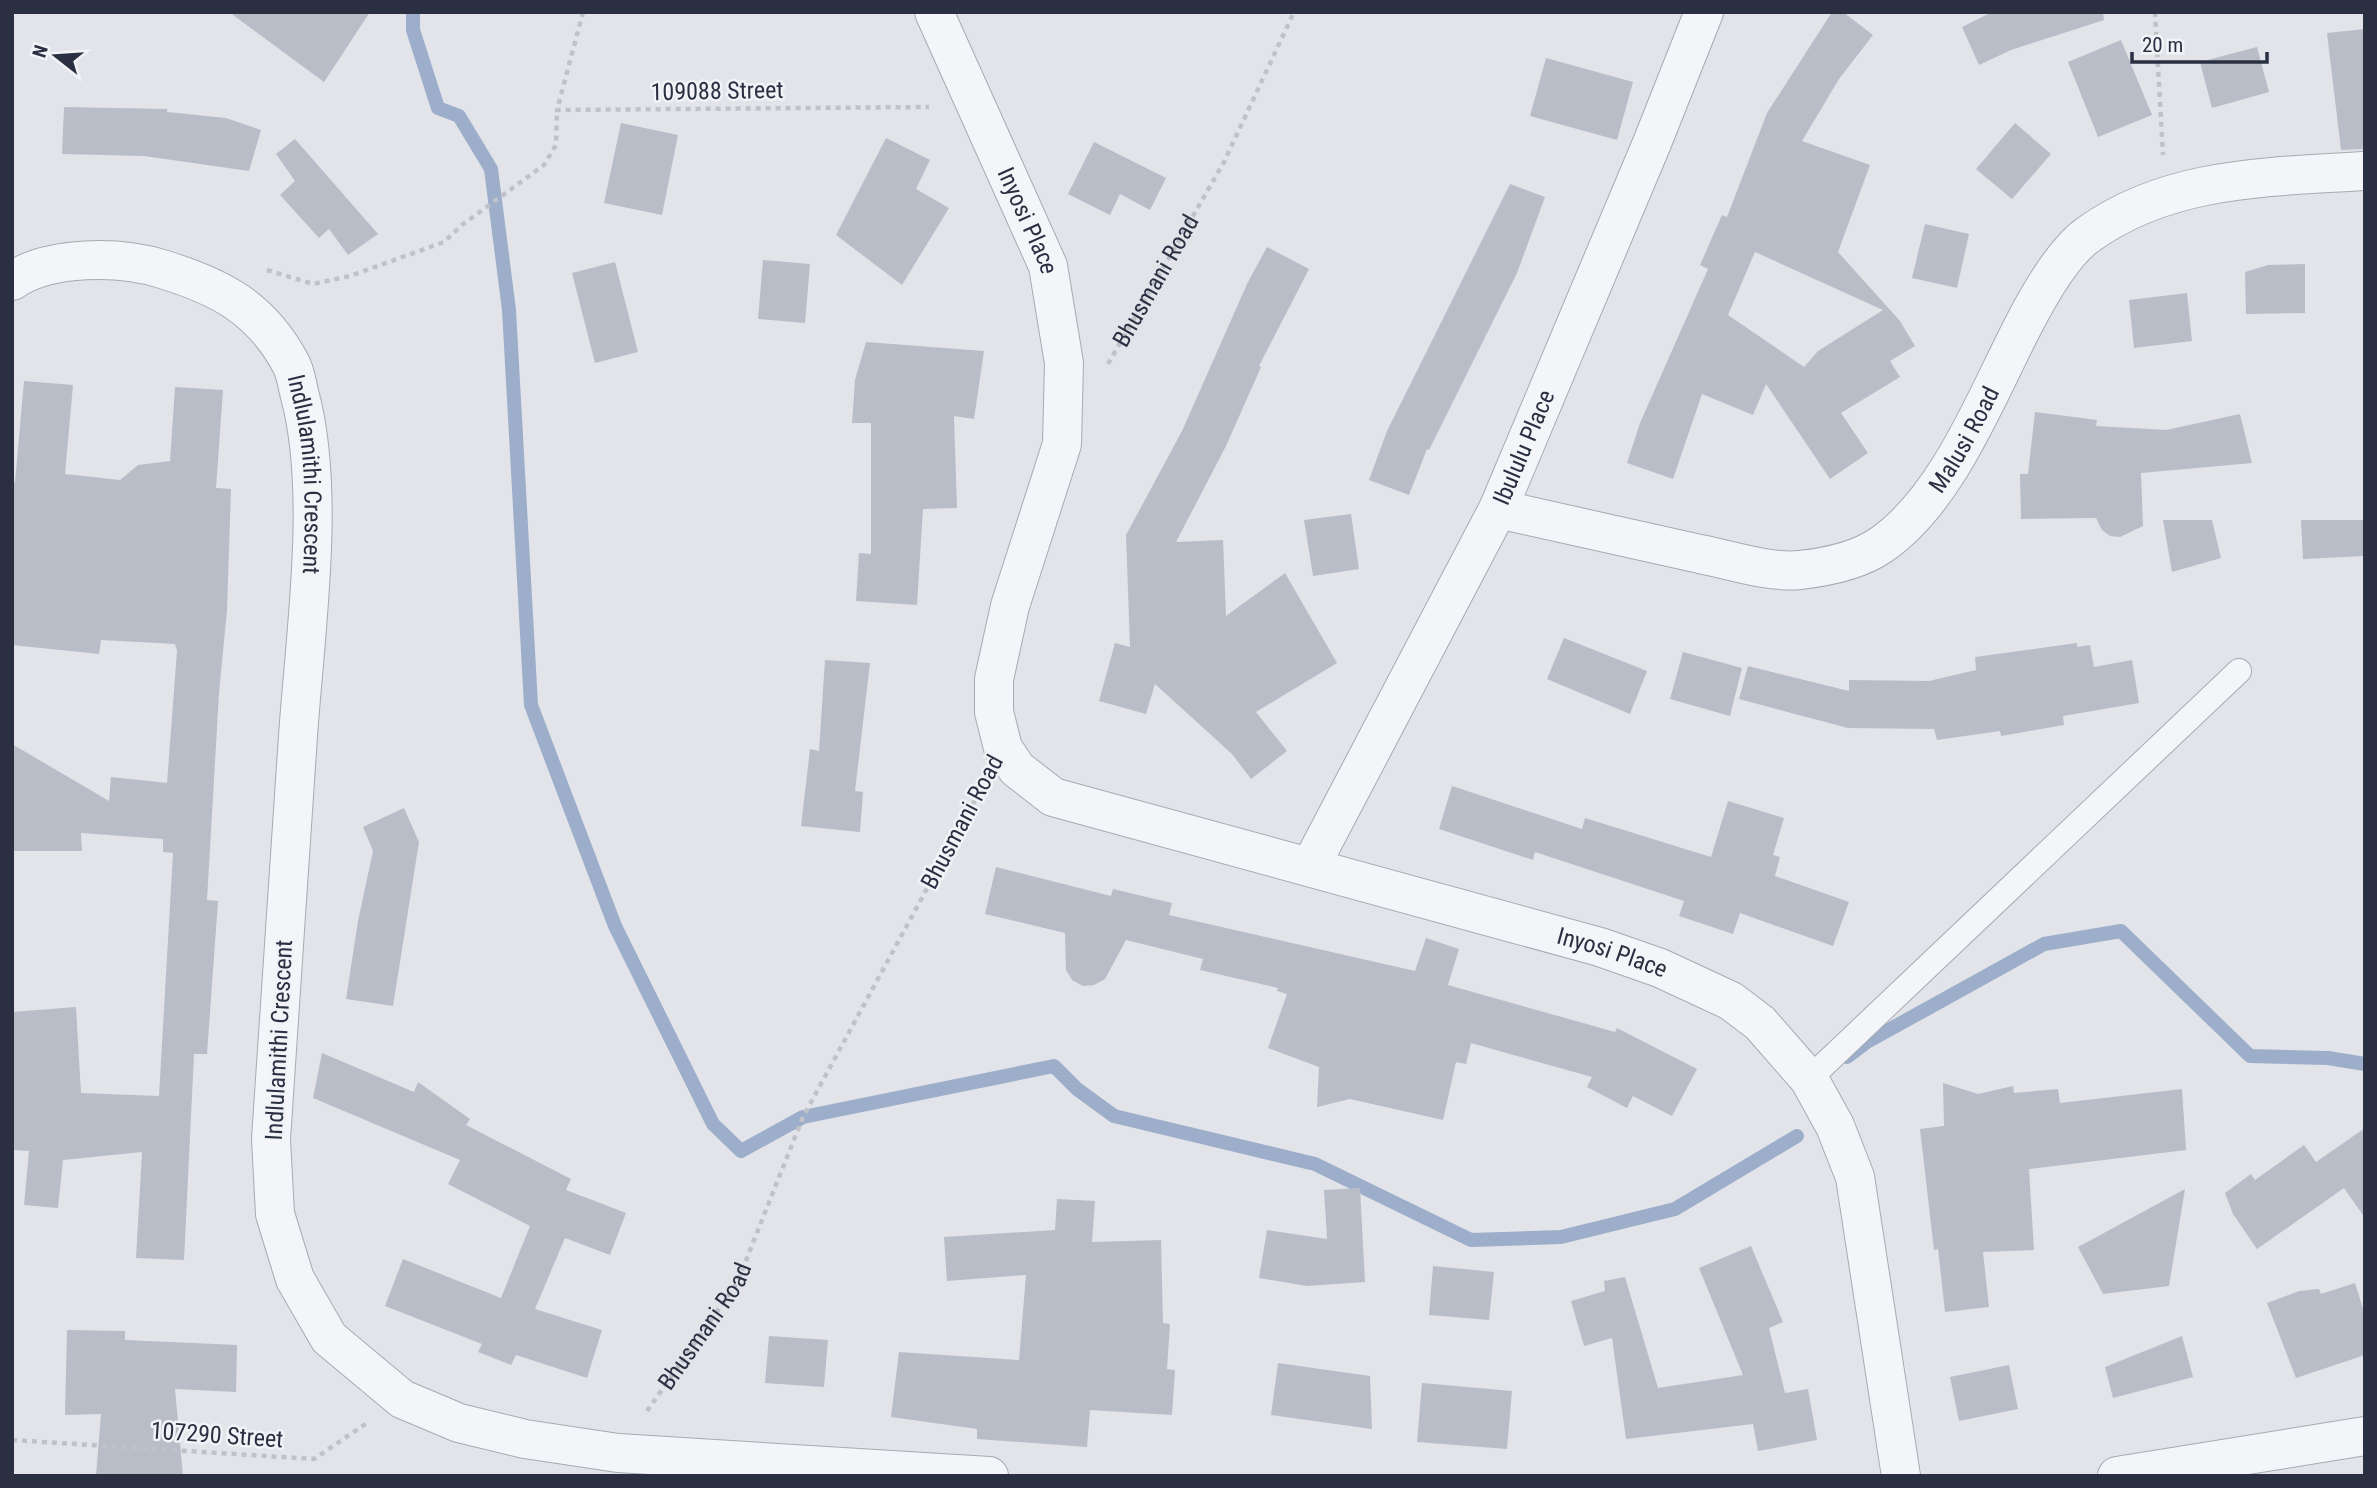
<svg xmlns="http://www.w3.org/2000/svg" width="2377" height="1488" font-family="'Roboto Condensed',sans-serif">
<rect width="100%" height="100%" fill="#e2e4ea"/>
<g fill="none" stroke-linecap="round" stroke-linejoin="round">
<path stroke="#9daeca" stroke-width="14" d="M 413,12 L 413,30 L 438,108 L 459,116 L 491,169 L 509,310 L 531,705 L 615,926 L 713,1124 L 741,1151 L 803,1117 L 1054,1066 L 1077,1089 L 1114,1116 L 1315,1164 L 1471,1240 L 1561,1237 L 1675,1209 L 1797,1136
M 1847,1057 L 1867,1042 L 2044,944 L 2121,931 L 2250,1056 L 2328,1058 L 2365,1064"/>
</g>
<path fill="#b9bdc7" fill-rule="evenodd" d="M 229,12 L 370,12 L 324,82 Z
M 1832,12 L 1843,12 L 1873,35 L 1839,79 L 1802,141 L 1870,165 L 1838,252 L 1900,321 L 1915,346 L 1890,361 L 1900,377 L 1841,413 L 1868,453 L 1830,479 L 1766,384 L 1753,415 L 1702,394 L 1673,479 L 1627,463 L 1640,423 L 1708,269 L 1700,265 L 1722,215 L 1727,217 L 1767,113 ZM 1755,252 L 1883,310 L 1818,351 L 1804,367 L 1728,315 Z
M 1992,12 L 2103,12 L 2104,20 L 2011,50 L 1979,65 L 1962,27 Z
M 2365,29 L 2365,149 L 2341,150 L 2327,33 Z
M 2121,40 L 2152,115 L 2098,137 L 2068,62 Z
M 2257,47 L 2269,92 L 2212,108 L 2200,62 Z
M 1546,58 L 1633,82 L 1617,140 L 1530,116 Z
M 64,107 L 167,109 L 167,112 L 226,118 L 261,130 L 249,171 L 144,156 L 62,154 Z
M 621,123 L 678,135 L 662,215 L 604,203 Z
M 2015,123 L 2051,154 L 2012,199 L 1976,169 Z
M 886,138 L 930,160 L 916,189 L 949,208 L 902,285 L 836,235 Z
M 295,139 L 378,234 L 348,255 L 329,229 L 319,238 L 280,195 L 295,181 L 276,154 Z
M 1094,142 L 1166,178 L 1150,210 L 1120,194 L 1110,215 L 1068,194 Z
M 1510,184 L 1545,197 L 1517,273 L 1429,450 L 1427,449 L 1409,495 L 1369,480 L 1387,431 Z
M 1925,224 L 1969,234 L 1957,288 L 1912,278 Z
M 1267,247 L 1309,269 L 1259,366 L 1261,367 L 1226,446 L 1176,542 L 1223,540 L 1226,616 L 1285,573 L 1337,663 L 1256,712 L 1287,751 L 1251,779 L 1232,754 L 1155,684 L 1146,714 L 1099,701 L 1115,643 L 1130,647 L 1126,535 L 1182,431 L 1247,284 Z
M 763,260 L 810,264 L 805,323 L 758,319 Z
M 615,262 L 638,352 L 595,363 L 572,273 Z
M 2305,264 L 2305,313 L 2246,314 L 2245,272 L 2268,265 Z
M 2187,293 L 2192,341 L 2134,348 L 2129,300 Z
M 866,342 L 984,351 L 974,419 L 954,416 L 957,508 L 923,509 L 917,605 L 856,601 L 859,553 L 871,554 L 871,423 L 852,423 L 855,380 Z
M 24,381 L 73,385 L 65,474 L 120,480 L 138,465 L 170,461 L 175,387 L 223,390 L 216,488 L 231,489 L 227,610 L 219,693 L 207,900 L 218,901 L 207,1054 L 194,1054 L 184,1260 L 136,1258 L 142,1152 L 63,1160 L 58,1208 L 24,1205 L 29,1151 L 12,1150 L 12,1012 L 76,1007 L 81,1093 L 159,1096 L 173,853 L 163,852 L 163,839 L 81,833 L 82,851 L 12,851 L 12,744 L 109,801 L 111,777 L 167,783 L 177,651 L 175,644 L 101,640 L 99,654 L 12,645 L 12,482 L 15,482 Z
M 2035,412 L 2097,420 L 2096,426 L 2166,430 L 2240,414 L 2252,463 L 2141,473 L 2143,526 L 2120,537 L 2110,536 L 2102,530 L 2096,518 L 2021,519 L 2020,474 L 2028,474 Z
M 1351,514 L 1359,569 L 1313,576 L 1304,520 Z
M 2163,520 L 2212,520 L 2221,558 L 2172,572 Z
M 2301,520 L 2365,520 L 2365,556 L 2303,559 Z
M 1564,638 L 1647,671 L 1630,714 L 1547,679 Z
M 2077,643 L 2077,647 L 2090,645 L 2094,667 L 2132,660 L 2139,703 L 2063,716 L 2064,725 L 2001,736 L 2000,731 L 1937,740 L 1934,729 L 1848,728 L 1739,699 L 1748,666 L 1849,691 L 1849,680 L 1929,681 L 1976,670 L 1975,657 Z
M 1683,652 L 1742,668 L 1730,716 L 1670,699 Z
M 825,660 L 870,663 L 855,791 L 863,792 L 860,832 L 801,826 L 810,749 L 819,751 Z
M 1452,786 L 1582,829 L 1585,818 L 1711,857 L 1728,801 L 1784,818 L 1773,855 L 1780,857 L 1775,876 L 1849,902 L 1833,946 L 1740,913 L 1733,934 L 1679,916 L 1684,901 L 1535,852 L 1533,860 L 1439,829 Z
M 404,808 L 419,842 L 393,1006 L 346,999 L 358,921 L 373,851 L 363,827 Z
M 996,867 L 1111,896 L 1113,889 L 1172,903 L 1169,915 L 1415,971 L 1426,938 L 1459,949 L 1448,985 L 1615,1032 L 1617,1028 L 1697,1069 L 1672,1116 L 1633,1096 L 1627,1108 L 1587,1087 L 1592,1077 L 1471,1043 L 1466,1064 L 1456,1062 L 1443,1120 L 1350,1099 L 1317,1107 L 1319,1067 L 1268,1048 L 1287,994 L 1277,991 L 1278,988 L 1200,970 L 1203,959 L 1126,940 L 1105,979 L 1094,985 L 1083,986 L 1072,980 L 1066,970 L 1065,933 L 985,914 Z
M 322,1053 L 414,1092 L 418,1082 L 470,1119 L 466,1125 L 571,1179 L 566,1190 L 626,1213 L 610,1255 L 565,1238 L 535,1309 L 602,1330 L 587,1378 L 516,1355 L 511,1365 L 478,1352 L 482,1344 L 385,1306 L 403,1259 L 501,1298 L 530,1226 L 448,1184 L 460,1160 L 313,1098 Z
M 1943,1083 L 1978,1094 L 2013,1086 L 2014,1093 L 2058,1089 L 2060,1103 L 2182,1089 L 2186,1150 L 2029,1169 L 2034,1250 L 1983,1252 L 1989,1307 L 1945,1312 L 1938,1249 L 1934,1250 L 1920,1129 L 1944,1126 Z
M 2365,1128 L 2365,1218 L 2344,1188 L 2257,1249 L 2233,1214 L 2225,1193 L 2251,1174 L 2255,1180 L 2304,1145 L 2316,1162 Z
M 1360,1188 L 1365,1282 L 1307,1286 L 1259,1278 L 1267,1230 L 1327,1239 L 1324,1190 Z
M 2185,1189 L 2169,1286 L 2103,1294 L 2078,1247 Z
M 1057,1199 L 1095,1201 L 1092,1242 L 1161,1240 L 1163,1323 L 1170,1324 L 1167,1369 L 1175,1370 L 1172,1415 L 1090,1410 L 1087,1447 L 977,1439 L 977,1429 L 891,1417 L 899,1352 L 1019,1360 L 1026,1275 L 947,1281 L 944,1237 L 1055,1230 Z
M 1751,1246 L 1783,1322 L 1769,1328 L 1785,1393 L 1808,1389 L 1817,1440 L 1758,1451 L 1753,1424 L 1626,1439 L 1612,1338 L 1584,1346 L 1571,1301 L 1605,1291 L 1604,1281 L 1625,1277 L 1658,1388 L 1743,1375 L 1699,1268 Z
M 1433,1266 L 1494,1272 L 1489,1320 L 1429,1315 Z
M 2355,1283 L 2365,1315 L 2365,1355 L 2296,1378 L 2267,1303 L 2299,1291 L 2319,1289 L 2321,1294 Z
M 67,1330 L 125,1331 L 125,1340 L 237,1345 L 236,1392 L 175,1389 L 183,1476 L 96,1476 L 101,1414 L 65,1415 Z
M 769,1336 L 828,1340 L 824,1387 L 765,1383 Z
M 2182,1336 L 2193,1377 L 2113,1398 L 2105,1367 Z
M 1278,1363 L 1370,1376 L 1372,1429 L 1271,1415 Z
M 2009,1365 L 2018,1409 L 1959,1421 L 1950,1377 Z
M 1422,1383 L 1512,1391 L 1507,1449 L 1417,1442 Z"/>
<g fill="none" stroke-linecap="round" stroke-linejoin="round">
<defs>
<path id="service" d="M 1809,1079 L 2239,671"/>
<g id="minor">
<path id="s3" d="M 934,12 L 1048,266 L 1064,363 L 1062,444 L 1010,606 L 994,679 L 994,712 L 1003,748 L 1017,769 L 1053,797 L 1600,947 L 1660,968 L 1731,1001 L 1760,1023 L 1809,1079 L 1835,1126 L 1855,1177 L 1901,1476"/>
<path id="s4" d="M 12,281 C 50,255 120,256 162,269 C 221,287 261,308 291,364 C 296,373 297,385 300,396 C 326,493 305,634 298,736 C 289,871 280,1005 271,1139 L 275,1214 L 295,1279 L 329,1338 L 402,1399 L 459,1423 L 525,1439 L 618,1453 L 989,1476"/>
<path id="s5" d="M 1498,509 C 1565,524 1633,539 1700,554 C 1731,560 1768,573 1800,570 C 1827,567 1858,561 1881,545 C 1948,499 1987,395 2024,324 C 2038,297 2064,251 2089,234 C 2170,176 2270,177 2365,171"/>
<path id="s6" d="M 1310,867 L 1498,509 L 1652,143 L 1704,12"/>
<path d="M 2117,1476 L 2365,1436"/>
</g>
</defs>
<use href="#service" stroke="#a7aab4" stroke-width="26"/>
<use href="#minor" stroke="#a7aab4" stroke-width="40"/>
<g stroke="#bfc2c9" stroke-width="4.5" stroke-dasharray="5 5" stroke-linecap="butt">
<path d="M 583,12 L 557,110 L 929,107"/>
<path d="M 2155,12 L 2163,155"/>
<path d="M 267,270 L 313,284 L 350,276 L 444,242 L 462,225 L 544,165 L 556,145 L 557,110"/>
<path id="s1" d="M 1108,364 L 1224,162 L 1294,12"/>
<path id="s2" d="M 647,1411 L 737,1283 L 803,1117 L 981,789"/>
<path d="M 12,1440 L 314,1459 L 367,1423"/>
</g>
<use href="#service" stroke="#f4f5f8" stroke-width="24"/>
<use href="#minor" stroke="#f4f5f8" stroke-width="38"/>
</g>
<g text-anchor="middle" stroke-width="5" stroke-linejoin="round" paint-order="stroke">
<g font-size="24" fill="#2a3042" stroke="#f1f3f7">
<text transform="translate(717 91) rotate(-1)" y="8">109088 Street</text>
<text dy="8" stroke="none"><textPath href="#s3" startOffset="229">Inyosi Place</textPath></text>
<text dy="8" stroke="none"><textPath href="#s1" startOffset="96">Bhusmani Road</textPath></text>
<text dy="8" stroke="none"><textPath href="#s5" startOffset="530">Malusi Road</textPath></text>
<text dy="8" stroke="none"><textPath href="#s6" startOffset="471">Ibululu Place</textPath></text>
<text dy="8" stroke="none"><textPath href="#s4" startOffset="432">Indlulamithi Crescent</textPath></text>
<text transform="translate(962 822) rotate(-62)" y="8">Bhusmani Road</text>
<text dy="8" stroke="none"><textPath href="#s3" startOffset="1424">Inyosi Place</textPath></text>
<text transform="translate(279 1040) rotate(-87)" y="8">Indlulamithi Crescent</text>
<text dy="8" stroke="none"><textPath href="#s2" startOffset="103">Bhusmani Road</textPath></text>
<text transform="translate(217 1435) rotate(4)" y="8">107290 Street</text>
</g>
</g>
<rect width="2377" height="1488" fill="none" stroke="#2a3042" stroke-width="28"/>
<g transform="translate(56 56) rotate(287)" stroke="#f1f3f7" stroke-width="5" paint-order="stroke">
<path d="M0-5L12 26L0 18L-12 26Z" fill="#2a3042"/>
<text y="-10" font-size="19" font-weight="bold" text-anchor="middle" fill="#2a3042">N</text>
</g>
<path d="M2132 52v10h135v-10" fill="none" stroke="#2a3042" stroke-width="3.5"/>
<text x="2142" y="52" font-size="21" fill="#2a3042" stroke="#f1f3f7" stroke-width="5" paint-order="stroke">20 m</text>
</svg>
